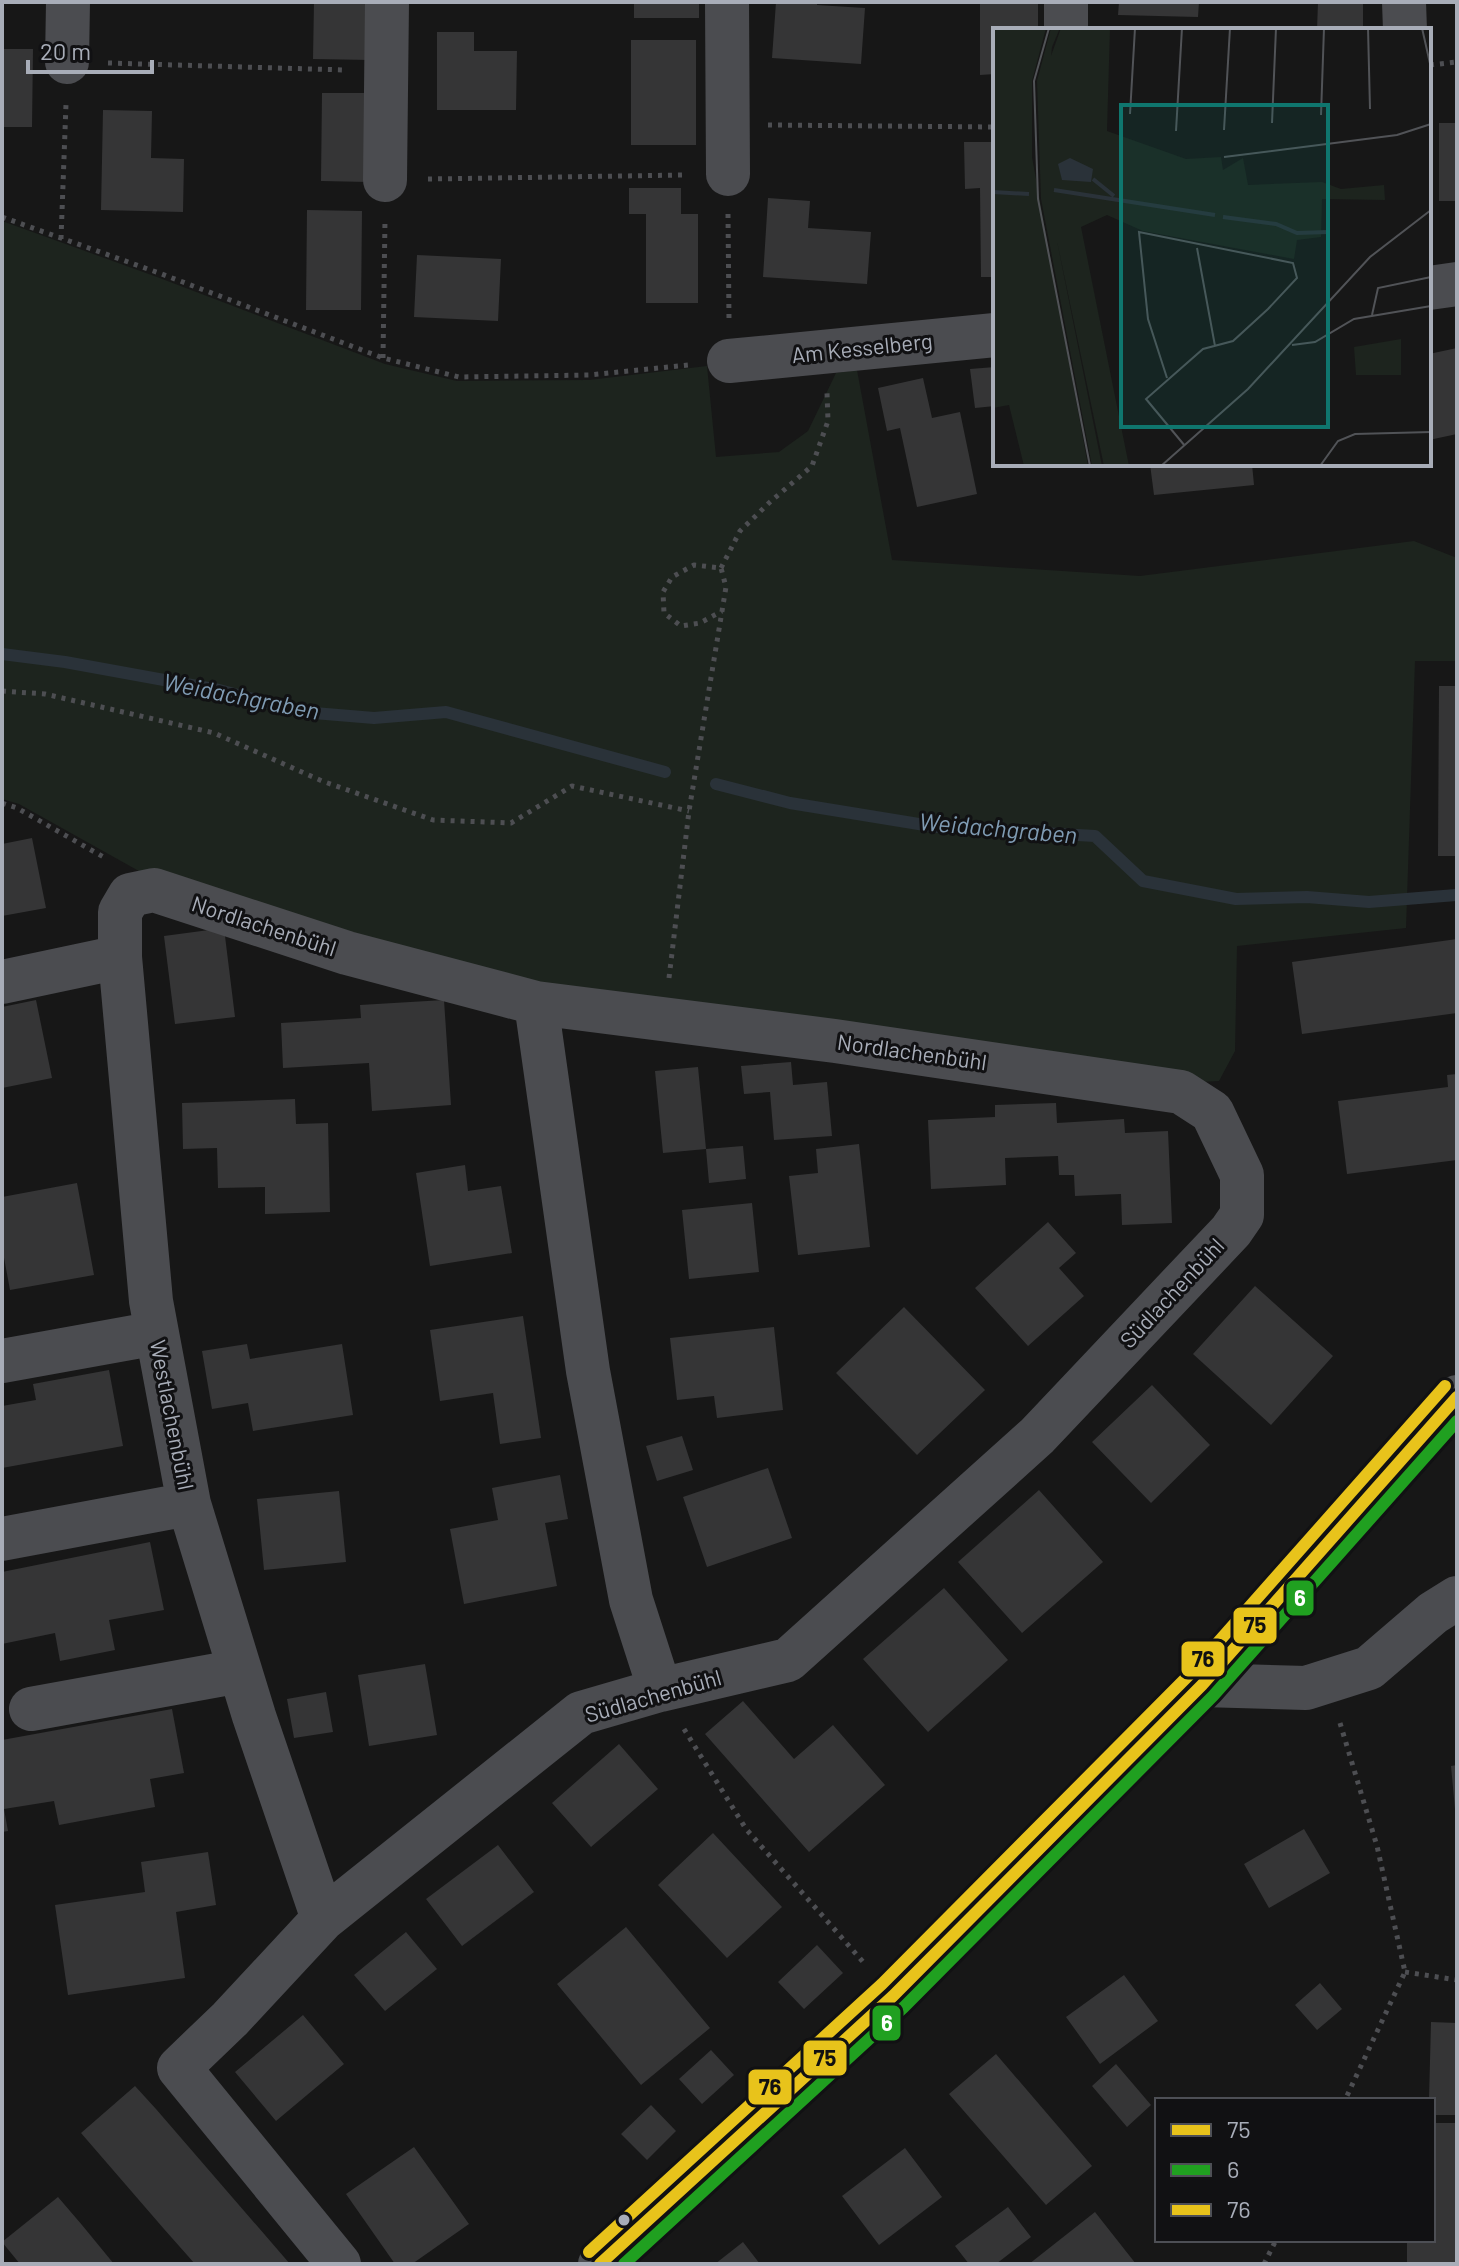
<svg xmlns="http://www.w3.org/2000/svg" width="1459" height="2266" font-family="Barlow,sans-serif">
<rect width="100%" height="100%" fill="#171717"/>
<path fill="#1d241e" d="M 2,221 L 157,277 L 385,364 L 457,381 L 589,380 L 707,366 L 716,457 L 779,452 L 808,431 L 836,373 L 857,370 L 892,560 L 1140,576 L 1414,541 L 1457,558 L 1457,661 L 1415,661 L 1406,928 L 1237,946 L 1235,1051 L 1219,1081 L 1181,1083 L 536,994 L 146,875 L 19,804 L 2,799 Z"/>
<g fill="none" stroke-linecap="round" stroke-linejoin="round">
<path stroke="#2a3239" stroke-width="12" d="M 2,654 L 65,662 L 219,690 L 302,712 L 374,718 L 446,712 L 665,772
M 716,784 L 790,803 L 937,827 L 1095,836 L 1143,881 L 1236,899 L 1307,897 L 1369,902 L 1456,895"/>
</g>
<path fill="#353536" d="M 314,2 L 372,2 L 371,60 L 313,59 Z
M 634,2 L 699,2 L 699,18 L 634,18 Z
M 776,2 L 817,2 L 817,5 L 865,8 L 861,64 L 772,58 Z
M 980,2 L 1038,2 L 1038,30 L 995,30 L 995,74 L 980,75 Z
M 1119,2 L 1199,2 L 1198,17 L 1118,15 Z
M 1318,2 L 1363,2 L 1363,30 L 1317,30 Z
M 437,32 L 474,32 L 474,51 L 517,51 L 516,110 L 437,110 Z
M 631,40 L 696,40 L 696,145 L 631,145 Z
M 2,49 L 33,49 L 32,127 L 2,127 Z
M 322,93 L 370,93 L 369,182 L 321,181 Z
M 103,110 L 152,111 L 151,158 L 184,159 L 183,212 L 101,210 Z
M 1439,123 L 1457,123 L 1457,201 L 1439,201 Z
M 964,142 L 995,142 L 995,277 L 981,277 L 980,188 L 965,189 Z
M 629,188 L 681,188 L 681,214 L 698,214 L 698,303 L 646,303 L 646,214 L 629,214 Z
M 768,198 L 810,201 L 808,228 L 871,232 L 867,284 L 763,277 Z
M 307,210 L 362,211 L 361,310 L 306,310 Z
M 417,255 L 501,259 L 498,321 L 414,317 Z
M 1457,348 L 1457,434 L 1429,440 L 1429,354 Z
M 995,367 L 995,406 L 975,408 L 970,369 Z
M 923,378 L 932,418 L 960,412 L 977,494 L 917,507 L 900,428 L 887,431 L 878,388 Z
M 1150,464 L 1252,464 L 1254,485 L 1154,495 Z
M 1439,686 L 1457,686 L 1457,856 L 1438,856 Z
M 32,838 L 46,908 L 2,916 L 2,844 Z
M 224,928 L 235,1017 L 175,1024 L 164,936 Z
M 1457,939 L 1457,1013 L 1302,1034 L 1292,962 Z
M 36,1000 L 52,1078 L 2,1088 L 2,1007 Z
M 444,1000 L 451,1105 L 372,1111 L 369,1063 L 283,1068 L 281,1023 L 361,1018 L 360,1005 Z
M 791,1062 L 793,1085 L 827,1082 L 832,1136 L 774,1140 L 770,1092 L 744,1094 L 741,1066 Z
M 698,1067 L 706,1149 L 663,1153 L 655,1071 Z
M 1457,1074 L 1457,1160 L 1347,1174 L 1338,1101 L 1448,1087 L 1447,1075 Z
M 295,1099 L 296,1124 L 328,1123 L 330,1212 L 265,1214 L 265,1187 L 218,1188 L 217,1148 L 183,1149 L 182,1103 Z
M 1056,1103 L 1057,1123 L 1124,1119 L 1125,1133 L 1168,1131 L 1172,1223 L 1122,1225 L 1121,1194 L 1075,1196 L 1074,1175 L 1059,1175 L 1058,1156 L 1005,1158 L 1006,1185 L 931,1189 L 928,1120 L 995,1117 L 995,1105 Z
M 859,1144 L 870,1247 L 798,1255 L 789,1176 L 818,1173 L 816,1149 Z
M 743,1146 L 746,1179 L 709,1183 L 706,1149 Z
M 465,1165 L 468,1191 L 501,1186 L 512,1253 L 430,1266 L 416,1173 Z
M 77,1183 L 94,1275 L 10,1290 L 2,1247 L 2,1197 Z
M 752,1203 L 759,1272 L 689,1279 L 682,1210 Z
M 1048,1222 L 1076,1253 L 1059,1268 L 1084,1296 L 1028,1346 L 975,1288 Z
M 1255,1286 L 1333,1356 L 1271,1425 L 1193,1354 Z
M 904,1307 L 985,1390 L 917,1455 L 836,1373 Z
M 523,1316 L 541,1438 L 500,1444 L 493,1393 L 440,1401 L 430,1330 Z
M 774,1327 L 783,1410 L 717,1418 L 714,1396 L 677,1400 L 670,1338 Z
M 247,1344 L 250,1359 L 342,1344 L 353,1415 L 253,1431 L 248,1403 L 212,1409 L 202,1351 Z
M 109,1370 L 123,1446 L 2,1468 L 2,1406 L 36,1400 L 33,1384 Z
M 1152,1385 L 1210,1445 L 1151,1503 L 1092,1442 Z
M 682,1436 L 693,1470 L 657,1481 L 646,1446 Z
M 768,1468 L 792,1538 L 707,1567 L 683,1497 Z
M 560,1475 L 568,1519 L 545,1523 L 557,1586 L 464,1604 L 450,1529 L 498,1520 L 492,1488 Z
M 1039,1490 L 1103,1562 L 1022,1633 L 958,1562 Z
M 339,1491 L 346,1562 L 264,1570 L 257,1499 Z
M 150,1542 L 164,1610 L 109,1620 L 115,1650 L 60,1661 L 55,1633 L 2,1644 L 2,1572 Z
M 944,1588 L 1008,1660 L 928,1732 L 863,1659 Z
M 425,1664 L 437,1735 L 369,1746 L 358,1675 Z
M 326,1692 L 333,1732 L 294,1738 L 287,1699 Z
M 743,1701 L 794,1759 L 833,1725 L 885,1785 L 809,1852 L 705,1734 Z
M 172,1709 L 184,1773 L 150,1779 L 155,1807 L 59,1825 L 54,1801 L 4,1809 L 8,1831 L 2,1832 L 2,1740 Z
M 619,1744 L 658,1789 L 591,1847 L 552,1803 Z
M 1457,1765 L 1457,1809 L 1455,1809 L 1451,1766 Z
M 1304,1829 L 1330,1873 L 1269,1908 L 1244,1864 Z
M 713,1833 L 782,1907 L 727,1958 L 658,1885 Z
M 498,1845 L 534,1892 L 462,1946 L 426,1899 Z
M 208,1852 L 216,1905 L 176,1912 L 185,1978 L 68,1995 L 55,1905 L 145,1892 L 141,1862 Z
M 626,1927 L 710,2028 L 641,2085 L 557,1984 Z
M 406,1932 L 437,1969 L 385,2011 L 354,1975 Z
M 817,1945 L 843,1973 L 804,2009 L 778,1982 Z
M 1124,1975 L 1158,2021 L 1100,2064 L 1066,2017 Z
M 1320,1983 L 1342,2009 L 1317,2030 L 1295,2005 Z
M 303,2015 L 344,2064 L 276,2121 L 235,2072 Z
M 1431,2022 L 1457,2023 L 1457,2115 L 1433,2115 L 1433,2100 L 1429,2100 Z
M 711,2050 L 734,2075 L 702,2104 L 679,2079 Z
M 996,2054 L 1092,2166 L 1046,2205 L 949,2094 Z
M 1116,2064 L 1151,2105 L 1127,2127 L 1092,2086 Z
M 135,2086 L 156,2109 L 290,2264 L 195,2264 L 164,2229 L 81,2133 Z
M 651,2105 L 676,2131 L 647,2160 L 621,2134 Z
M 1433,2123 L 1457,2123 L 1457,2264 L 1407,2264 L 1407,2240 L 1433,2240 Z
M 414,2147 L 469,2224 L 412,2264 L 395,2264 L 346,2194 Z
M 905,2148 L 942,2197 L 879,2245 L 842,2196 Z
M 58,2197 L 82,2225 L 114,2264 L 20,2264 L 2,2242 Z
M 1008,2207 L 1031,2237 L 996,2264 L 969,2264 L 955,2246 Z
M 1095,2212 L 1136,2264 L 1029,2264 Z
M 743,2242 L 760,2264 L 715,2264 Z"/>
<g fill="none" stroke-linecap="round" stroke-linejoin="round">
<path stroke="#4d4e52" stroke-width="5" stroke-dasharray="4 6" stroke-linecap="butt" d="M 108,63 L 345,70
M 1430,65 L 1457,62
M 768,125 L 995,127
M 428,179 L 686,175
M 728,214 L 729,320
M 2,217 L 159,273 L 383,358 L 459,377 L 589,375 L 689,365
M 61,239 L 66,104
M 383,358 L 385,219
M 721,568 L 740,531 L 770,502 L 812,466 L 828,421 L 827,393
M 2,691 L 45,694 L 214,733 L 322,781 L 433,820 L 511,823 L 572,786 L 689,811
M 2,803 L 17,808 L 107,859
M 669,978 L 689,811 L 726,587 L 721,568 L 694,565 L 672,577 L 663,592 L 664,613 L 681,626 L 700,623 L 722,611
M 1340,1723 L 1377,1846 L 1405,1972 L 1345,2100
M 684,1729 L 746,1829 L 865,1964
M 1405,1972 L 1457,1980
M 1264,2264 L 1276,2240"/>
<path stroke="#4b4c50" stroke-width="44" d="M 727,2 L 728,174
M 1066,2 L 1066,30
M 1404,2 L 1405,30
M 67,62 L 68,2
M 385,180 L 387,2
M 1429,288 L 1457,284
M 729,361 L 995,335
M 2,982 L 120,957
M 536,1003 L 588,1371 L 631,1600 L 660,1690
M 2,1361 L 157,1333
M 2,1539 L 189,1504
M 1202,1685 L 1306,1688 L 1369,1668 L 1433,1613 L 1457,1598
M 31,1709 L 240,1671
M 323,1919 L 254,1716 L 189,1504 L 151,1301 L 120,957 L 120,912 L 130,895 L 154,890 L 347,953 L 536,1003 L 835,1041 L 1181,1092 L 1212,1112 L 1242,1175 L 1242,1215 L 1231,1231 L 1037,1436 L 788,1660 L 660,1690 L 581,1713 L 323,1919 L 230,2019 L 179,2068 L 339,2264"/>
<path stroke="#4d4f52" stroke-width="44" d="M 600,2264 L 893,1996 L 1202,1685 L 1457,1397"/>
<defs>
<path id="bus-1" d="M 600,2264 L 893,1996 L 1202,1685 L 1457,1397"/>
<path id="bus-2" d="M 624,2264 L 904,2007 L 1213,1696 L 1457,1421"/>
<path id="bus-3" d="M 589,2252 L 882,1984 L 1190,1674 L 1445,1386"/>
</defs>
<use href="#bus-1" stroke="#111113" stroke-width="18"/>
<use href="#bus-2" stroke="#111113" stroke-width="18"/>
<use href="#bus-3" stroke="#111113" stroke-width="18"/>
<use href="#bus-1" stroke="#e8c31b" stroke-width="12"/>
<use href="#bus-2" stroke="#20a020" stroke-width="12"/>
<use href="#bus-3" stroke="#e8c31b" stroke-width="12"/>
</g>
<circle fill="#a8adb8" stroke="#111113" stroke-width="3" cx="624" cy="2220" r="7"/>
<g text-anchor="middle" stroke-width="6" stroke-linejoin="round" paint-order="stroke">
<g font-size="22" fill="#a8adb8" stroke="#111113">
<text transform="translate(862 348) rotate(-6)" y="8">Am Kesselberg</text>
<text transform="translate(264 926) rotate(18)" y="8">Nordlachenbühl</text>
<text transform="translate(912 1052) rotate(8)" y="8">Nordlachenbühl</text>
<text transform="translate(1172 1293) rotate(-47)" y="8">Südlachenbühl</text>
<text transform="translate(172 1415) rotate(79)" y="8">Westlachenbühl</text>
<text transform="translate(653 1696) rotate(-16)" y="8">Südlachenbühl</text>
</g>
<g font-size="24" font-style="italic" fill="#7f9bb3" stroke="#111113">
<text transform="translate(241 697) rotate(11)" y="8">Weidachgraben</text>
<text transform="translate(998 829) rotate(5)" y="8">Weidachgraben</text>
</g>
</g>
<g transform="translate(993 28)">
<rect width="438" height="438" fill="#171717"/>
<path d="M 0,0 L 53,0 L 39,53 L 39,129 L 95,438 L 31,438 L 16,377 L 0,380 ZM 58,0 L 67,0 L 59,19 L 58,28 L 68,0 L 117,0 L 114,103 L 193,131 L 228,129 L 230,142 L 250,130 L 255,157 L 329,154 L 348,161 L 391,157 L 392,172 L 329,171 L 328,209 L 304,212 L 301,231 L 150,203 L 114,187 L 88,199 L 136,438 L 111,438 L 64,213 L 109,438 L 99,438 L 48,171 L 44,53 ZM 408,311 L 408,347 L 363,347 L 361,319 Z" fill="#1d241e"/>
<path d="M 77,130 L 100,141 L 98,154 L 69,152 L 65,136 Z" fill="#2a3239"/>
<path fill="none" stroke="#2a3239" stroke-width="4" d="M 100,151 L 121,168M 61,162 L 222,187M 0,164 L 36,166M 230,189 L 283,196 L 304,205 L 335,204"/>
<path fill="none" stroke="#515357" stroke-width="2" d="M 56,0 L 41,53 L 45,171 L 97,438M 375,0 L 377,81M 429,0 L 438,40M 137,86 L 142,0M 328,87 L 331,0M 279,95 L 283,0M 231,102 L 237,0M 183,103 L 189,0M 231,129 L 404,107 L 438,96M 204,220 L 222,318M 379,287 L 385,260 L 438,249M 299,317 L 322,314 L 361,291 L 438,278M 174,350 L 155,291 L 146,204 L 300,235 L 304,250 L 275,281 L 240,313 L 210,321 L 153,371 L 192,418M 168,438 L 255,361 L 377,229 L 438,182M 327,438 L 345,413 L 362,406 L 438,404"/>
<path fill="#0f766e" fill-opacity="0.15" stroke="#0f766e" stroke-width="4" d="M 128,77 L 335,77 L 335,399 L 128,399 Z"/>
<rect width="438" height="438" fill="none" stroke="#a8adb8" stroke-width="4"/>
</g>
<g stroke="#111113" stroke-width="3">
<rect x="1285" y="1579" width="30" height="38" rx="8" fill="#20a020"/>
<rect x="1232" y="1606" width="46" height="39" rx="8" fill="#e8c31b"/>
<rect x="1180" y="1640" width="46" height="38" rx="8" fill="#e8c31b"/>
<rect x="871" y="2004" width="31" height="38" rx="8" fill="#20a020"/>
<rect x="802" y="2039" width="46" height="38" rx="8" fill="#e8c31b"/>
<rect x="747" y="2068" width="46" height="38" rx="8" fill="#e8c31b"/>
</g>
<g font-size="22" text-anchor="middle" font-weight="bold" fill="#fff">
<text x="1300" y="1606">6</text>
<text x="887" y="2031">6</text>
</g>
<g font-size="22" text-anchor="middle" font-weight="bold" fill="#111">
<text x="1255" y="1633">75</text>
<text x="1203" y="1667">76</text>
<text x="825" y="2066">75</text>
<text x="770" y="2095">76</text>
</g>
<rect width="1459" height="2266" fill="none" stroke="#a8adb8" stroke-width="8"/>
<rect x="1155" y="2098" width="280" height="144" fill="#111113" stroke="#4d4f55" stroke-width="2"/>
<rect x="1171" y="2124" width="40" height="12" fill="#e8c31b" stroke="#4d4f55" stroke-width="2"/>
<text x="1227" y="2138" font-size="24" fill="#a8adb8">75</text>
<rect x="1171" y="2164" width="40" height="12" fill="#20a020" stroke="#4d4f55" stroke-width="2"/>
<text x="1227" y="2178" font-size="24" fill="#a8adb8">6</text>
<rect x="1171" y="2204" width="40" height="12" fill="#e8c31b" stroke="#4d4f55" stroke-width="2"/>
<text x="1227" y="2218" font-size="24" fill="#a8adb8">76</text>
<path d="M28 60v12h124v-12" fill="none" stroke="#a8adb8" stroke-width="4"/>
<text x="40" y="60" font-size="24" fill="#a8adb8" stroke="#111113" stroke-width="6" paint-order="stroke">20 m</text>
</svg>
